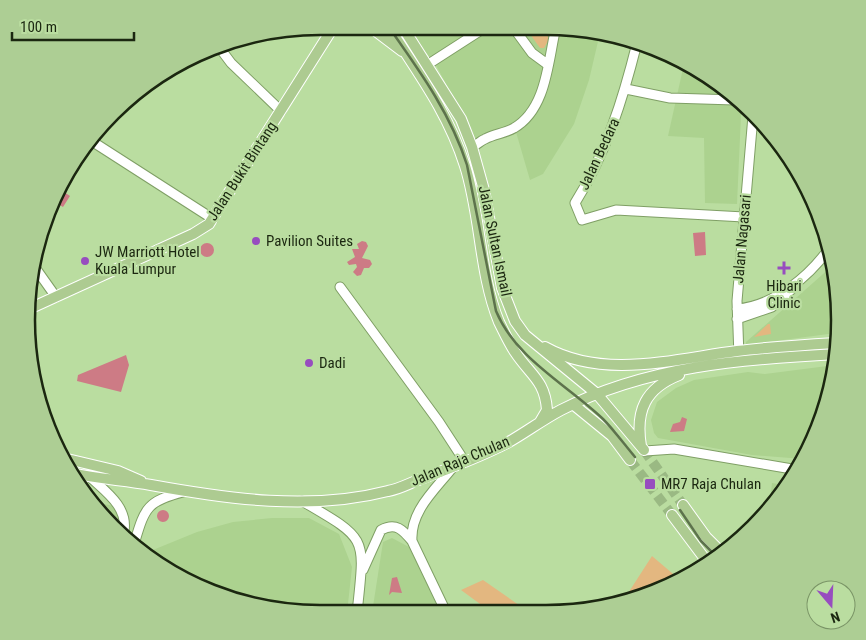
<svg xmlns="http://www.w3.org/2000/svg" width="866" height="640" font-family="'Roboto Condensed',sans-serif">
<rect width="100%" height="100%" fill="#badda0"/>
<path fill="#acd28f" d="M 406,26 L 565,27 L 600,33 L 589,80 L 574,124 L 543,174 L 530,180 L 516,132 L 475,139 L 437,67 Z
M 684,64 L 709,76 L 751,115 L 741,115 L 737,204 L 705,203 L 704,138 L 668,136 Z
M 831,267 L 836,333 L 746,345 L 746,342 Z
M 835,365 L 803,459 L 752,455 L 658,438 L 654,433 L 651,420 L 657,402 L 676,388 L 694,380 L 748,372 L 765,374 Z
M 772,483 L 784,485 L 770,502 Z
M 89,501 L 114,506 L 119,519 L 117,525 Z
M 272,518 L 309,518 L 339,534 L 352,567 L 347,613 L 301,613 L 244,604 L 173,575 L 148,552 L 197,532 L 233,522 Z
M 392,538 L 409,547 L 440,612 L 372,613 L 383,542 Z"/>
<path fill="#e3b780" d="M 525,27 L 548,27 L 548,41 L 544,48 L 540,48 Z
M 768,324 L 770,324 L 771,334 L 754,337 Z
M 652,556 L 679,579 L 659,591 L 623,601 Z
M 483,580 L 529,612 L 491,612 L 461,590 Z"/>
<path fill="#cd7b85" d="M 58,188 L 70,196 L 63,207 L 53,201 Z
M 705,232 L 706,255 L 695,256 L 693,233 Z
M 362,241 L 366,242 L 368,246 L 362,258 L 370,260 L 372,264 L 369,268 L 364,268 L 361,275 L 357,276 L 353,272 L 357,267 L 356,264 L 349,265 L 347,262 L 355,257 L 352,249 L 359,249 L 357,244 Z
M200 250a7 7 0 1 1 14 0a7 7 0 1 1-14 0Z
M 126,355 L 129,365 L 121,392 L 77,381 L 78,375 Z
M 682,417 L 687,419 L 684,431 L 670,432 L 673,424 L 680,422 Z
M157 516a6 6 0 1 1 12 0a6 6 0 1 1-12 0Z
M 397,577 L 402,593 L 392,592 L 389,595 L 392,578 Z"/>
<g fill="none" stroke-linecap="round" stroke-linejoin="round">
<path stroke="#9ab983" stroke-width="10" stroke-dasharray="10 5" stroke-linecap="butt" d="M 644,450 L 683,505
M 630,460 L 672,515"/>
<defs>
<path id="minor" d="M 513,27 L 532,53 L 547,64
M 637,43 C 623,99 606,154 575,203 L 582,220 L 616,210 L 744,217
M 219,47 L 231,63 L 281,111
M 427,65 L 486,27
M 626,89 L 670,98 L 735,100
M 90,140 L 213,219
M 472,147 C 477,145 480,141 485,139 C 494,134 506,133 514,128 C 547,109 548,60 556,27
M 34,266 L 56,297
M 340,287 L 439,422 L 465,462
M 737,309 C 774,306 810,276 830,247
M 737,319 L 772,307 L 792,289
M 739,357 L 737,301 L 753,116
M 645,451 L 674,449 L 798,470
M 90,477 C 106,492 128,507 124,531
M 302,501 C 369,540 365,536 357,613
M 135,541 C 145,507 148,501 183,492
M 363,570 L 381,530 C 396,522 403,530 412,541
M 446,612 L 412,541 C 410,511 435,490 453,467"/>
<path id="major" d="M 369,26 L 402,51
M 388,26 C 418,73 448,112 465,166 C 481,216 479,273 499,322 C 504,332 509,343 515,352 C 530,375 545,380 547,410 L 540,422
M 402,26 L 461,119 L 472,147 L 484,190 L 502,288 L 515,321 L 525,335 L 597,394 L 644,450
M 29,309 L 193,234 L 209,224 L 334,26
M 545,347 C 604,380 674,359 737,351 C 770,347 803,345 836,343
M 574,405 L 612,436 L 630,460
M 641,446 C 635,410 646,388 679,375
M 63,458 L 118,471 L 141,481
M 72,473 C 98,479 124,480 151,485 C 228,499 311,511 388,491 C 399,489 408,484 418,480 C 448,469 478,458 507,443 C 525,433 542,420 561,410 C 646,366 743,359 837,354
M 683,505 L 706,537 L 723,554
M 672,515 L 708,563"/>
</defs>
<use href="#minor" stroke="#7f9f65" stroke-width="11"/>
<use href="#major" stroke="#fff" stroke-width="12"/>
<use href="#minor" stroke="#fff" stroke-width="9"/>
<use href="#major" stroke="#adcb91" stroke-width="10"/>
<path stroke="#5d734c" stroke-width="2.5" d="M 388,26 C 419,70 451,114 467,165 L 496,311 C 516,359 566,384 603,419 C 614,430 624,444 635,457
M 680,510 L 701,541 L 717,557"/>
</g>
<g fill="#974dbf" stroke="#badda0" stroke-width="2">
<circle cx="256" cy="241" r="5"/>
<circle cx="85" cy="261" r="5"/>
<path d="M781.5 260.5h5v5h5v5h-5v5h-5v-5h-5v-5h5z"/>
<circle cx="309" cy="363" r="5"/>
<rect x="644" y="478" width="12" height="12" rx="2.5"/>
</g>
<g text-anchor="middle" stroke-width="4.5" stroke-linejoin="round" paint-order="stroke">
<g font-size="15" fill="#1b2710" stroke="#badda0">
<text transform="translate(599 154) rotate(-65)" y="5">Jalan Bedara</text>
<text transform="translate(242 171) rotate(-57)" y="5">Jalan Bukit Bintang</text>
<text transform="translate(742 239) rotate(-85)" y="5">Jalan Nagasari</text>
<text transform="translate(495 241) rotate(78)" y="5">Jalan Sultan Ismail</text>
<text transform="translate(460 461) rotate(-23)" y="5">Jalan Raja Chulan</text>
</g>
<g font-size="15" fill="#1b2710" stroke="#badda0" text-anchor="start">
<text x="266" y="246">Pavilion Suites</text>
<text x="95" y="257">JW Marriott Hotel<tspan x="95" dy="17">Kuala Lumpur</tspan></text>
<text x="784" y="291" text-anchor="middle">Hibari<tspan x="784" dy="17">Clinic</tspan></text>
<text x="319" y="368">Dadi</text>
<text x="661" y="489">MR7 Raja Chulan</text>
</g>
</g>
<path d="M0 0H866V640H0ZM320 35H546A285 285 0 0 1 831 320V320A285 285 0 0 1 546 605H320A285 285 0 0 1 35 320V320A285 285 0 0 1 320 35Z" fill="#adce94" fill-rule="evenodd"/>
<path fill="none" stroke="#1b2710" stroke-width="2.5" d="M320 35H546A285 285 0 0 1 831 320V320A285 285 0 0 1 546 605H320A285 285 0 0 1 35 320V320A285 285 0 0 1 320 35Z"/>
<g transform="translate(831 605) rotate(161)"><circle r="24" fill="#badda0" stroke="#7a9466"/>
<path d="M0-4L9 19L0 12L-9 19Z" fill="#974dbf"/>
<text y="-8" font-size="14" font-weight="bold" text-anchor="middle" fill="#1b2710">N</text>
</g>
<path d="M12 32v8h122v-8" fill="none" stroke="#1b2710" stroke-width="2.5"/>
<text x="20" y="32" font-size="15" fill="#1b2710" stroke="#badda0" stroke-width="4" paint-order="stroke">100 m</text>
</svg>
